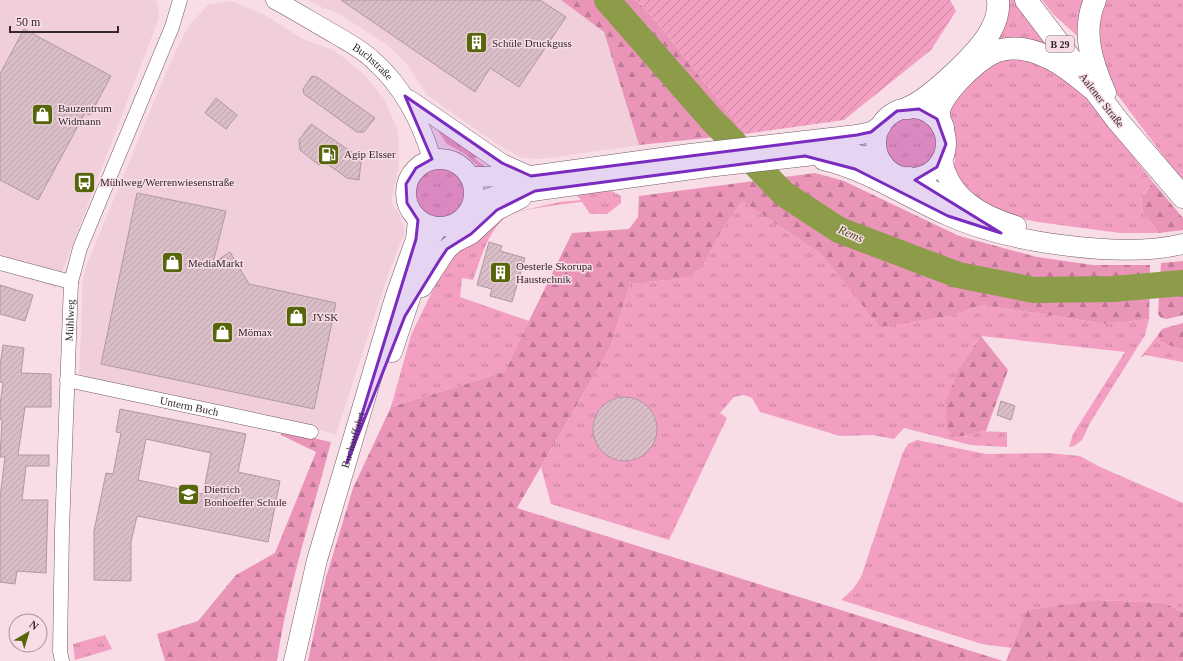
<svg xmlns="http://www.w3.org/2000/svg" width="1183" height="661" font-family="Georgia,serif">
<defs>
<pattern id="grass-tufts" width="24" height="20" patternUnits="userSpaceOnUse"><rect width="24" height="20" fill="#f39fc1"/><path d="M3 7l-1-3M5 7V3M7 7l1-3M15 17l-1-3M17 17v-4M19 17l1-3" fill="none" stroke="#c5829d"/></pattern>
<pattern id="forest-firs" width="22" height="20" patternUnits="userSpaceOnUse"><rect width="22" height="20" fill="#ea94b8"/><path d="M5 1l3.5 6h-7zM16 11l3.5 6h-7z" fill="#be7996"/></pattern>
<pattern id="garden-furrows" width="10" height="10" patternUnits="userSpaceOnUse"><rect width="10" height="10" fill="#f39fc1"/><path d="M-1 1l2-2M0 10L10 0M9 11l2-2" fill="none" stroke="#c5829d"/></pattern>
<pattern id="building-hatch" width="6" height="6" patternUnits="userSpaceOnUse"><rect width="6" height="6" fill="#d9bec8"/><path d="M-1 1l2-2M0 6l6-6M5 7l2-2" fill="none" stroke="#bba3ac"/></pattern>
</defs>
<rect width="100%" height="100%" fill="#f8dde7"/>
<path fill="#f0ceda" d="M 0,0 L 156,0 L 158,7 L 159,18 L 56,288 L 0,269 Z
M 308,0 L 561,0 L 604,32 L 639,145 L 541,159 L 522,158 L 494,142 L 428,96 L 405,62 L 387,45 L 338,13 L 323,8 Z
M 231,1 L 263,14 L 303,39 L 335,51 L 363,73 L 385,100 L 398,131 L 399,164 L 391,202 L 400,215 L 405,232 L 390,269 L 336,434 L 79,375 L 82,310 L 82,285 L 85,269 L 170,63 L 189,25 L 208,5 Z"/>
<path fill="url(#grass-tufts)" d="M 1005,0 L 1018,0 L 1056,49 L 992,45 Z
M 1042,0 L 1091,0 L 1084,42 L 1053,14 Z
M 1106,0 L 1183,0 L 1183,182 L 1113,89 L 1095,47 L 1099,9 Z
M 1031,58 L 1069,78 L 1094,106 L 1153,182 L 1143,195 L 1143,212 L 1159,233 L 1120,233 L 1038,222 L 1004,215 L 983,205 L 958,180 L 954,170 L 956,138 L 950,113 L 954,95 L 991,61 Z
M885 142a27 27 0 1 1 54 0a27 27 0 1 1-54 0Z
M 440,128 L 479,154 L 475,159 L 492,172 L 480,168 L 465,154 L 447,144 L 438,131 Z
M412 193a26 26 0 1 1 52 0a26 26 0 1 1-52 0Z
M 602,186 L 621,196 L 621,203 L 607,214 L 590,214 L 582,202 C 570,203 515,210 507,216 C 487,232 481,258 473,280 L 462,278 L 460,297 L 529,321 L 504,372 L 391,407 L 411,335 L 447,261 L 460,247 L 504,215 L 559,202 L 581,200 L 577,196 L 590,188 Z
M 742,201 L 821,254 L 880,326 L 950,316 L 983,305 L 1106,324 L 1149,319 L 1145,335 L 1090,423 L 1082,440 L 1074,446 L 1069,447 L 1073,434 L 1125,352 L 981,336 L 960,367 L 964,437 L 976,431 L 1007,432 L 1007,447 L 971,445 L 904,428 L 894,439 L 872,435 L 840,436 L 760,412 L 752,398 L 744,395 L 734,397 L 720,413 L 727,418 L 669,540 L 551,504 L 541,467 L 610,348 L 630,284 L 687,278 L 702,268 L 719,235 Z
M 1158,335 L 1160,342 L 1183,350 L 1183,362 L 1145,355 L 1140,358 Z
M 917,440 L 986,454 L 1048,453 L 1080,456 L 1100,467 L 1183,503 L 1183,613 L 1165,603 L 1099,600 L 1028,610 L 1011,648 L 982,644 L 841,600 L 853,589 L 861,577 L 903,452 L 908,444 Z
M 105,635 L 112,649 L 75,660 L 73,644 Z"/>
<path fill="url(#forest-firs)" d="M 561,0 L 636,0 L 656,21 L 745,134 L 639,145 L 604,32 Z
M 815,173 L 844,181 L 959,236 L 1037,257 L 1093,265 L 1150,265 L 1149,319 L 1106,324 L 983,305 L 950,316 L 880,327 L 821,254 L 742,201 L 719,235 L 702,268 L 687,278 L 630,284 L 610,348 L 517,508 L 1003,661 L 308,661 L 325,581 L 353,488 L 391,407 L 504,372 L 572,233 L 629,229 L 638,217 L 639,196 Z
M 1153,182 L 1183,218 L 1183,230 L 1159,233 L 1143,212 L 1143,196 Z
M 1183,261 L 1183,315 L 1167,319 L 1161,318 L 1158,314 L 1161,263 Z
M 1183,323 L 1183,350 L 1160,342 L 1158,335 L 1162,329 Z
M 981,336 L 1008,370 L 986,431 C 969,431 961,444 947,429 L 946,401 L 960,367 Z
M 282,431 L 331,442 C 312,515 288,586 277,661 L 165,661 L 157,634 L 198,621 L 236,575 L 275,553 L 316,452 L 281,435 Z
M 1098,600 L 1165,603 L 1183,613 L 1183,661 L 1006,661 L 1027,610 Z"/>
<path fill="url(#garden-furrows)" d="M 636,0 L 950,0 L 956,11 L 931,50 L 844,120 L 745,134 L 656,21 Z"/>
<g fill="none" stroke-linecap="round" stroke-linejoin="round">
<path stroke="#8c9c48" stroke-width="26" d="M 607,0 L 711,119 L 784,194 L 839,230 L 958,275 L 1034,290 L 1113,289 L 1183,283"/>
</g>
<path fill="url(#building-hatch)" stroke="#b097a0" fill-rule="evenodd" d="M 341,0 L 540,0 L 566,17 L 519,87 L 490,68 L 475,92 Z
M 24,29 L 111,76 L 90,115 L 85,113 L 38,200 L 0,180 L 0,74 Z
M 312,76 L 317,77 L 375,118 L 364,132 L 357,132 L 304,94 L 303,89 Z
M 216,98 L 237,115 L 226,129 L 205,113 Z
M 311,124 L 360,158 L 361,162 L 359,180 L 347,178 L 323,161 L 319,165 L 300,150 L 299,140 Z
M 137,193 L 226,211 L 213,263 L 230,252 L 249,284 L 336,303 L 314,409 L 101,364 Z
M 489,242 L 502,246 L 500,251 L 525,258 L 512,302 L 490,296 L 492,289 L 477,285 Z
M 0,285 L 33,295 L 25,321 L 0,314 Z
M 3,345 L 24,348 L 21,373 L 51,374 L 51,407 L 25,407 L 18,455 L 49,455 L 49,466 L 26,466 L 22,500 L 48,500 L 46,573 L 17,571 L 15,584 L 0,582 L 0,498 L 5,457 L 0,457 L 2,420 L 0,419 L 0,405 L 3,383 L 0,382 L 0,366 Z
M593 429a32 32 0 1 1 64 0a32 32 0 1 1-64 0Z
M 1001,401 L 1015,406 L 1011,420 L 997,415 Z
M 120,409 L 246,434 L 238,472 L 280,481 L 268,542 L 137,516 L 131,542 L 131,581 L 94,580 L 94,531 L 106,473 L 113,474 L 121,433 L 116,432 ZM 146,439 L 211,453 L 203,494 L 138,480 Z"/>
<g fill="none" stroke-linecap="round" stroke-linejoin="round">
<defs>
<g id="minor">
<path d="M 0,263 L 71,282"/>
<path id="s1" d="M 67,380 L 311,432"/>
<path id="s2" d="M 62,661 L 60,651 L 62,530 L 71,282 L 80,248 L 172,27 L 180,0"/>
</g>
<g id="tertiary">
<path id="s3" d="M 275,0 C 296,11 316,24 336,35 C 349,43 363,50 374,61 C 403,87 421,122 432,159"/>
<path d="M 409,99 L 502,163 L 531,176"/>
</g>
<g id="secondary">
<circle cx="911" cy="143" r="35"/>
<circle cx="440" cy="193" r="34"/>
<path d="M 942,159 C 949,198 981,215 1016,226"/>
<path d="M 823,160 C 867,170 906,197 947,215 C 1005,242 1121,259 1183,244"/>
<path d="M 470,177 L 531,176 L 690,154 L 857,135 L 871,132 L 881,126"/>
<path d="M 909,177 L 935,192 L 965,213"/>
<path d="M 471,208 L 485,200 L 496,196 L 707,167 L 841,152 L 871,157 L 882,162"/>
<path d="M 422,287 L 447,249 L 455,242 L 471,234 L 497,210 L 521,198"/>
<path d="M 392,352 L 428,244 L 437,227"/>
<path id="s4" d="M 294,661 L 317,560 L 395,298 L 416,239 L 418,220"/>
</g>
<path id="primary" d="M 1026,0 L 1118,121
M 1095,0 C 1081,32 1092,63 1105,93
M 908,108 C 930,99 981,51 991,30 C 996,21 999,10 998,0
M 943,127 C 941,123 939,119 939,115 C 937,97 976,61 991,54 C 1000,49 1012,48 1022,49 C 1050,53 1072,72 1093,89"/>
<path id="trunk" d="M 1118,121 L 1183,197"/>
</defs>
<use href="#minor" stroke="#725b64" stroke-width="15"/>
<use href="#tertiary" stroke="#725b64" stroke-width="19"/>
<use href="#secondary" stroke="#725b64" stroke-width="21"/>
<use href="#primary" stroke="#725b64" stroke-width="23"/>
<use href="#trunk" stroke="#725b64" stroke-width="23"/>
<use href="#minor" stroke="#fff" stroke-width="14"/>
<use href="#tertiary" stroke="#fff" stroke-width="18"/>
<use href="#secondary" stroke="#fff" stroke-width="20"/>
<use href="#primary" stroke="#fff" stroke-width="22"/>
<use href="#trunk" stroke="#fff" stroke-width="22"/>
</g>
<path fill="#7b2cbf" fill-opacity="0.2" stroke="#7b2cbf" stroke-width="3" stroke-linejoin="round" d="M 405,96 L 502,163 L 531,176 L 857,135 L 871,132 L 897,111 L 919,109 L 937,119 L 946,144 L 937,167 L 915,180 L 1001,233 L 948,216 L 855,169 L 805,156 L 535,191 L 497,210 L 471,234 L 447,249 L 439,261 L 405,316 L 347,463 L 416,239 L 418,220 L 407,203 L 406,184 L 416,168 L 432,159 Z"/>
<defs>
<symbol id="building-square" viewBox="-11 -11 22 22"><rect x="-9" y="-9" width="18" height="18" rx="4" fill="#58660b" stroke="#f8dde7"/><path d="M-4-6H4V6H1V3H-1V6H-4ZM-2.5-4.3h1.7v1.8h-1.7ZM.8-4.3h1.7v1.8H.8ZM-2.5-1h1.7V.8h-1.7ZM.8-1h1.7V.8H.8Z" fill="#fff"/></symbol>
<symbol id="shop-square" viewBox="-11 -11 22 22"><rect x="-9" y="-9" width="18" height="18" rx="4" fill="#58660b" stroke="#f8dde7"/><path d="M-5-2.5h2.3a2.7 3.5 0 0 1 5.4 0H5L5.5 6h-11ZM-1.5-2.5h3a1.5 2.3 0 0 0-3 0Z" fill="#fff"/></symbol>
<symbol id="fuel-square" viewBox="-11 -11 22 22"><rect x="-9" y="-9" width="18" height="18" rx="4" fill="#58660b" stroke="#f8dde7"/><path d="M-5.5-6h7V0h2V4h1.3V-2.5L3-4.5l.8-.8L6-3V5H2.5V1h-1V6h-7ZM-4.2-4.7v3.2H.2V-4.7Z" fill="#fff"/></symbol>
<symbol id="bus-square" viewBox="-11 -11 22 22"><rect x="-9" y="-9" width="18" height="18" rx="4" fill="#58660b" stroke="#f8dde7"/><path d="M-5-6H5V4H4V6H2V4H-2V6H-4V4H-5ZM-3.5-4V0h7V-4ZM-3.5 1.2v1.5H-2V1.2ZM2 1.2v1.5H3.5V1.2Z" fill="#fff"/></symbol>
<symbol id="school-square" viewBox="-11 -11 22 22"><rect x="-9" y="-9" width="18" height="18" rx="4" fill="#58660b" stroke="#f8dde7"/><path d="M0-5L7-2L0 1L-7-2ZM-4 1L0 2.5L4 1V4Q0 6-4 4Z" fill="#fff"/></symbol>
</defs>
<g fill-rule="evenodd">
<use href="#building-square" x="464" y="30" width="25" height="25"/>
<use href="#shop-square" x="30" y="102" width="25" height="25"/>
<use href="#fuel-square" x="316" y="142" width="25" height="25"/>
<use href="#bus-square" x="72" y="170" width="25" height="25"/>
<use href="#shop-square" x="160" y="250" width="25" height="25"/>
<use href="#building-square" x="488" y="260" width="25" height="25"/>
<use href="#shop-square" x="284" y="304" width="25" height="25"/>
<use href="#shop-square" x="210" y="320" width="25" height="25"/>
<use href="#school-square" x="176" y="482" width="25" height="25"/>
</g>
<g text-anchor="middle" stroke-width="3" stroke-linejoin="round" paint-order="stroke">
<rect fill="#f8dde7" stroke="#6e5f64" stroke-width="1" x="1046" y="36" width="28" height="16" rx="3"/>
<g font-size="10" font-weight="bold" fill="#33292c">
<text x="1060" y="48">B 29</text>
</g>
<g font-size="11" fill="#33292c" stroke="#f8dde7" text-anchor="start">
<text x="492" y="47">Schüle Druckguss</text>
<text x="58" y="112">Bauzentrum<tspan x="58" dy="13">Widmann</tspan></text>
<text x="344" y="158">Agip Elsser</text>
<text x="100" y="186">Mühlweg/Werrenwiesenstraße</text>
<text x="188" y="267">MediaMarkt</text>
<text x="516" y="270">Oesterle Skorupa<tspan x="516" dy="13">Haustechnik</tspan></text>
<text x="312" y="321">JYSK</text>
<text x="238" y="336">Mömax</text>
<text x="204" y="493">Dietrich<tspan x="204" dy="13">Bonhoeffer Schule</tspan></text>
</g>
<g font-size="11" fill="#33292c" stroke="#f8dde7">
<text dy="4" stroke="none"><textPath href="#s3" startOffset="116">Buchstraße</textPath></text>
<text transform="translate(1102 100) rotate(52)" y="4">Aalener Straße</text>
<text dy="4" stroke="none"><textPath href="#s2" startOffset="341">Mühlweg</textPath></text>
<text dy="4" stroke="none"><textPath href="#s1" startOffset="125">Unterm Buch</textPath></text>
<text dy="4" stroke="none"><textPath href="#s4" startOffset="229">Buchauffahrt</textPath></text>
</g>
<g font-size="12" font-style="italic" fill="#475113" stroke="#f8dde7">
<text transform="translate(851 234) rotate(23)" y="4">Rems</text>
</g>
</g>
<g transform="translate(28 633) rotate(38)"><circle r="19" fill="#f8dde7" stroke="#a9959c"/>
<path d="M0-3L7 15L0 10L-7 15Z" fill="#58660b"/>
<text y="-6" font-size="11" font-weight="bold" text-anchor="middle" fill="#33292c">N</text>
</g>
<path d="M10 26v6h108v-6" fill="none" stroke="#33292c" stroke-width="2"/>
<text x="16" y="26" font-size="12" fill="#33292c" stroke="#f8dde7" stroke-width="3" paint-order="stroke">50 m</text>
</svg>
